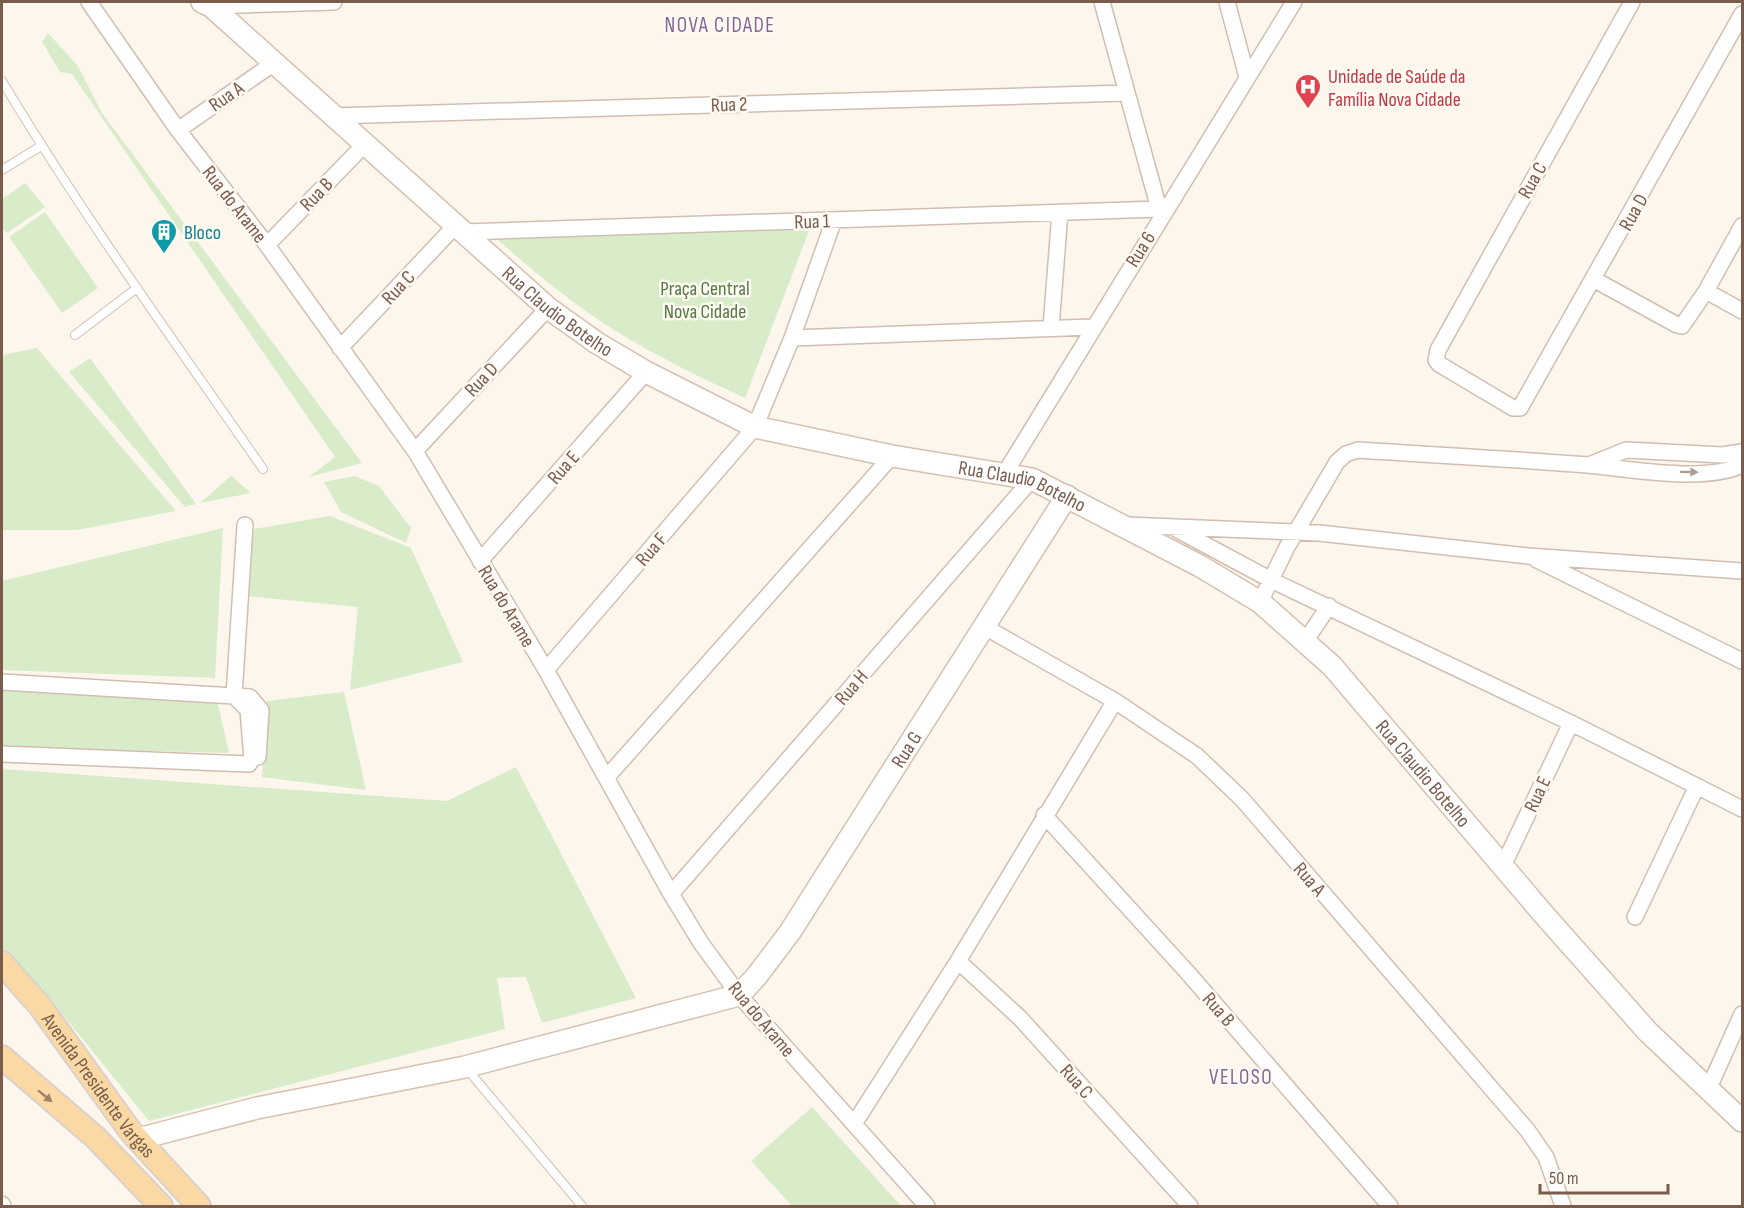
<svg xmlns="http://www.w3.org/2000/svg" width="1744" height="1208" font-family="'Sofia Sans Condensed',sans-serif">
<rect width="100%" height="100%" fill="#fdf6ec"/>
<path fill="#d8ecc9" d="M 48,33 L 78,66 L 102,113 L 362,463 L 309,477 L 335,457 L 72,74 L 60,72 L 42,42 Z
M 25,183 L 45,207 L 7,233 L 2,229 L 2,199 Z
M 45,212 L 98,288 L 62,313 L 9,237 Z
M 810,228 L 745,398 C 680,368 615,336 559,291 C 536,273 514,254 492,235 Z
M 37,348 L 176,511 L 77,530 L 2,530 L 2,355 Z
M 90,358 L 196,504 L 185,507 L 69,372 Z
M 231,476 L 251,493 L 200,503 Z
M 355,476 L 379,486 L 411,528 L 406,543 L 341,512 L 324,482 Z
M 330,516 L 411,548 L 463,662 L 350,690 L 358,607 L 246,596 L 254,529 Z
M 223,528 L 215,678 L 2,670 L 2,581 Z
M 2,691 L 217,700 L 229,753 L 2,747 Z
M 344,692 L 366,790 L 262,777 L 267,701 Z
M 516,767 L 636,998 L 542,1023 L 526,977 L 497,978 L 505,1029 L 149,1121 L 63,1015 L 2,949 L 2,769 L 447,801 Z
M 812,1107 L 901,1206 L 792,1206 L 751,1161 Z"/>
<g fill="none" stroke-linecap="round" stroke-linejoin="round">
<defs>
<path id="lane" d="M 2,81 C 82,214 174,341 263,469
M 2,170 L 41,146
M 75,335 L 137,288
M 467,1069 L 582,1206"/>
<path id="street" d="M 89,2 L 178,130 L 267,245 L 415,451 L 546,670 L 671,894 L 701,943 L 739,995 L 927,1206
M 1102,2 L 1161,216
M 1227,2 L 1247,77
M 1632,2 L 1438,350 L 1436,360 L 1439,364 L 1513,408 L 1520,408 L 1742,14
M 211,6 L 334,2
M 333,116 L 1126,93
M 178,130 L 274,63
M 464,232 L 1159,209
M 267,245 L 366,143
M 1595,280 L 1677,325 L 1682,326 L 1706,291 L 1742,226
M 1706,291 L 1742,311
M 1051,328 L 1060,212
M 792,338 L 1092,327
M 340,348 L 456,225
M 415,451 L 548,308
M 1589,465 L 1626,450 L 1722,455 L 1742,452
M 1005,473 L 1294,2
M 245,525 L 234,696 L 250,697 L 261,710 L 258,757
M 1127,525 L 1319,533 L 1528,556 L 1742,571
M 1176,529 L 1271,580 L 1571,723 L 1742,809
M 1537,560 L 1742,661
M 480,561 L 646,372
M 1260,602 L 1287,547 L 1337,462 L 1346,454 L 1358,450 C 1434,455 1511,459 1588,465 C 1629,469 1705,483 1742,465
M 983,626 L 1115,701 L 1197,756 L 1242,799 L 1528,1131 L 1546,1157 L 1563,1206
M 1306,640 L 1329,606
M 546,670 L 755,427 L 792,338 L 834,220
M 2,682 L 234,696 L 248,710 L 252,759 L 249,764 L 223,763 L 2,754
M 607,777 L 892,456
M 1044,815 L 1188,973 L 1390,1206
M 1503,866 L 1571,723
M 671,894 L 1032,479
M 1635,917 L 1697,786
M 958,961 L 1020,1018 L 1190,1206
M 1708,1090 L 1742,1014
M 854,1124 L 958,961 L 1115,701
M 2,1204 L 3,1206"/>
<g id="secondary">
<path id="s1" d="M 202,2 L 211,6 L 548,308 L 597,343 L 646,372 L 755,427 L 892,456 L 1032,479 L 1200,566 L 1260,602 L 1332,666 L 1546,917 L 1648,1032 L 1742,1121"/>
<path id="s2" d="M 138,1139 L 257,1108 L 465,1067 L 739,995 L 756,977 L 790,932 L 1067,496"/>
</g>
<g id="primary">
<path id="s3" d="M 2,963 L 40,1006 L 131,1132 L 199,1206"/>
<path d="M 2,1057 L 96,1138 L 161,1206"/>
</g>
</defs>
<use href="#lane" stroke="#d1beb0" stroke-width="10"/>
<use href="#street" stroke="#d1beb0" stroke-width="18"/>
<use href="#secondary" stroke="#d6c0b0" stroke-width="24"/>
<use href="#primary" stroke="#dad1cd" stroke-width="26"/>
<use href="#lane" stroke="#fff" stroke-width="8"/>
<use href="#street" stroke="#fff" stroke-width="15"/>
<use href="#secondary" stroke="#fff" stroke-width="21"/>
<use href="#primary" stroke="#fbd9a5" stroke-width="22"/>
</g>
<defs><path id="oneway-solid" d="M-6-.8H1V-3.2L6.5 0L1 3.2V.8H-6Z" transform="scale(1.5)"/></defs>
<use fill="#af9d94" href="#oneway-solid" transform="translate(1689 472) rotate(1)"/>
<use fill="#a18267" href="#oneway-solid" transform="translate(45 1096) rotate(39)"/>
<defs>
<symbol id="hospital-pin" viewBox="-11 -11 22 30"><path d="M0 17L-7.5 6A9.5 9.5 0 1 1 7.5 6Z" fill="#e0444e" stroke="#fffaf3"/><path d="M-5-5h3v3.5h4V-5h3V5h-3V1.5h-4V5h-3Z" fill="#fff"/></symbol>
<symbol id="building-pin" viewBox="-11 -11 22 30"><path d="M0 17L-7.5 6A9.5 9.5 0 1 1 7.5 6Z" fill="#0f9aa8" stroke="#fffaf3"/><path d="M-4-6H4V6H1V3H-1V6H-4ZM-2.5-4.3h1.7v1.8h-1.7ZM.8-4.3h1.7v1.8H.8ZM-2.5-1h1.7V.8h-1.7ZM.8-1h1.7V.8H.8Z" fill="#fff"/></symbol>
</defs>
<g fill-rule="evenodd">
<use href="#hospital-pin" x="1293" y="72" width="30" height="40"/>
<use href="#building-pin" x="149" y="217" width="30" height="40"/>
</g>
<g text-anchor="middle" stroke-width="5" stroke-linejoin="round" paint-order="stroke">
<g font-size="20" fill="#be3a42" stroke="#fffaf3" text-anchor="start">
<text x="1328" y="83">Unidade de Saúde da<tspan x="1328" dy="23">Família Nova Cidade</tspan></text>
</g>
<g font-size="20" fill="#7a5c4d" stroke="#fffaf3">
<text transform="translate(226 96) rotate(-35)" y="7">Rua A</text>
<text transform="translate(729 104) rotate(-2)" y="7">Rua 2</text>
<text transform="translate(1532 180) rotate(-61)" y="7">Rua C</text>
<text transform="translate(316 194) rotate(-46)" y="7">Rua B</text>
<text transform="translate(235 204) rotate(52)" y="7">Rua do Arame</text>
<text transform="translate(1633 212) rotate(-61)" y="7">Rua D</text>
<text transform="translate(812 221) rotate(-2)" y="7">Rua 1</text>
<text transform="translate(1140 249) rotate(-58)" y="7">Rua 6</text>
<text transform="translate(398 287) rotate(-47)" y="7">Rua C</text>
<text dy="7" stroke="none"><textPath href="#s1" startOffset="472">Rua Claudio Botelho</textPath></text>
<text transform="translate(481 379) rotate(-47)" y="7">Rua D</text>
<text transform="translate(563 467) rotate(-49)" y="7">Rua E</text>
<text dy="7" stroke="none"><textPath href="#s1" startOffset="976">Rua Claudio Botelho</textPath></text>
<text transform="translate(651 549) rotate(-49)" y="7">Rua F</text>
<text transform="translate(507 606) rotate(59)" y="7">Rua do Arame</text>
<text transform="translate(851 687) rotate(-49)" y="7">Rua H</text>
<text dy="7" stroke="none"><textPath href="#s2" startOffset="916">Rua G</textPath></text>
<text dy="7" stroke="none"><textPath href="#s1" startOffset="1480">Rua Claudio Botelho</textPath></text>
<text transform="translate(1537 794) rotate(-65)" y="7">Rua E</text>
<text transform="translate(1310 879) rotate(49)" y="7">Rua A</text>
<text transform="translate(1219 1009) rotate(49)" y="7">Rua B</text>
<text transform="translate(762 1019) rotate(50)" y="7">Rua do Arame</text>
<text transform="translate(1077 1081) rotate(48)" y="7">Rua C</text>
<text dy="7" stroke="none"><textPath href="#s3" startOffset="156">Avenida Presidente Vargas</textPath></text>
</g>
<g font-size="20" fill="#0d838f" stroke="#fffaf3" text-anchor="start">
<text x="184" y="239">Bloco</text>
</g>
<g font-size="20" fill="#537a41" stroke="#fffaf3">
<text x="705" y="295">Praça Central<tspan x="705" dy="23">Nova Cidade</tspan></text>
</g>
<g font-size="21" letter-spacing="1.5" fill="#846695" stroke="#fffaf3">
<text x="720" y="32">NOVA CIDADE</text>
<text x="1241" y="1084">VELOSO</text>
</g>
</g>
<rect width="1744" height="1208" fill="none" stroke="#7a5c4d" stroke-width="6"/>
<path d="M1540 1184v9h128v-9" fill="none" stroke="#7a5c4d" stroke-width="3"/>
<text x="1549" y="1184" font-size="18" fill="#7a5c4d" stroke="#fffaf3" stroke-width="4.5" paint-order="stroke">50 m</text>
</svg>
